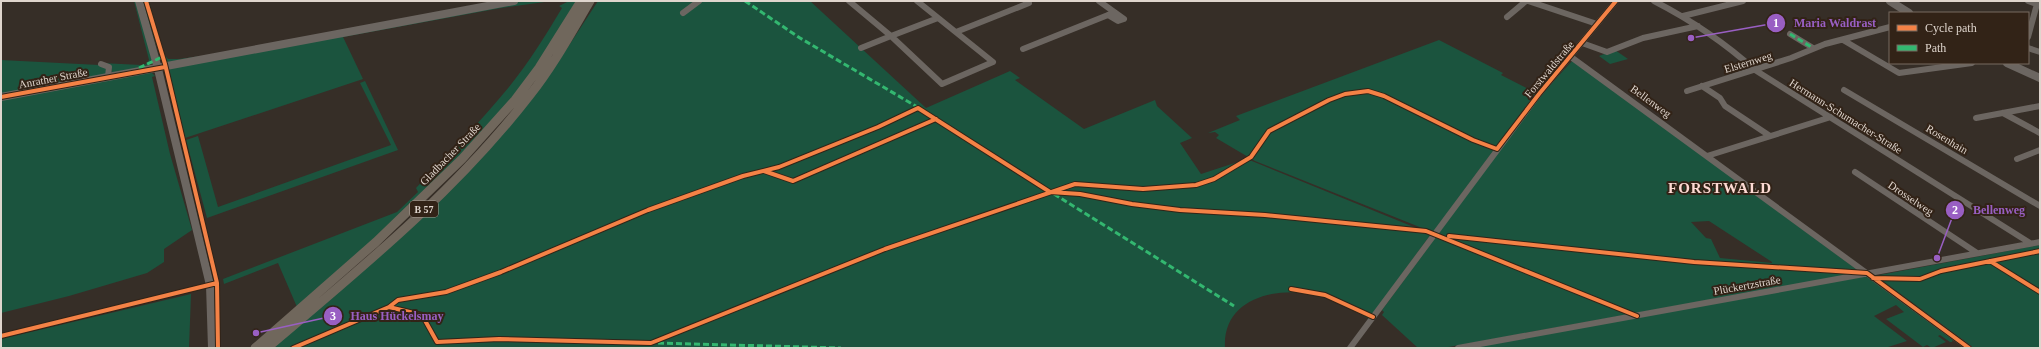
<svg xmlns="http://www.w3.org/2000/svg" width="2041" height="349" font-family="Georgia,serif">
<rect width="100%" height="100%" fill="#362e27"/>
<path fill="#1b543e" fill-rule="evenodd" d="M 134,1 L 137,1 L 152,61 C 144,72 124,71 112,73 L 111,67 L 101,63 L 141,65 L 146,64 L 149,60 Z
M 142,1 L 149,1 L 164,54 L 168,59 L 179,59 L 201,56 L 164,63 L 161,60 Z
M 524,1 L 552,1 L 501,8 L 343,37 L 363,79 L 185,138 L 169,71 L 165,72 L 168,69 Z
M 569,1 L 578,1 L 549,50 L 489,128 L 409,208 L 297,307 L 278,263 L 224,284 L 223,279 L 397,212 L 418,192 L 416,188 C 448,155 480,122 509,87 C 529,62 546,35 562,8 L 559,6 Z
M 598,1 L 697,1 L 689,12 L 702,1 L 810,1 L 926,108 L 1010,71 L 1020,78 L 1015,80 L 1084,129 L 1155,100 L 1157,106 L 1192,138 L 1180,143 L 1201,174 L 1247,159 L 1431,234 L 1369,319 C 1354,311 1338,301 1321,296 C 1281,285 1222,296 1225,348 L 271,348 L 448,190 L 564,53 Z
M 1439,40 L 1503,73 L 1501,75 L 1536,93 L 1434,231 L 1427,230 L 1255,161 L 1216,138 L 1219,135 L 1215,132 L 1208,133 L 1240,120 L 1236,116 Z
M 1615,50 L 1628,59 L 1610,64 L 1599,56 Z
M 1,60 L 99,65 L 107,67 L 107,74 L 1,96 Z
M 1573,60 L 1859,271 L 1858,273 L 1443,348 L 1418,348 L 1382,315 L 1384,312 L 1382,310 L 1540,96 ZM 1709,221 L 1772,262 L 1772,263 L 1720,258 L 1711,239 L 1706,238 L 1691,222 Z
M 151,72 L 155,76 L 152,77 L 170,154 L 192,230 L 164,249 L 164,262 L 147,273 L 69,296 L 1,313 L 1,98 Z
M 365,81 L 398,150 L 207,218 L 186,140 L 198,136 L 218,207 L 391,145 L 360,83 Z
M 2040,245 L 2040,348 L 1972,348 L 1874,276 Z
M 1861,277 L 1868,277 L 1953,339 L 1952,342 L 1950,342 L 1940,335 L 1938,336 L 1946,342 L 1932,348 L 1927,345 L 1923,347 L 1886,319 L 1904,312 L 1896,305 L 1874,316 L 1907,341 L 1885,348 L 1470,348 Z
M 191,294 L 189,348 L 1,348 L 1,339 Z"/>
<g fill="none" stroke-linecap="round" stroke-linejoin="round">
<path stroke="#6c6661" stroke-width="6" d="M 849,1 L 891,36 L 861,48
M 917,1 L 993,62 L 942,84 L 891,36 L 938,18
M 1099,1 L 1124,19 L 1118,21 L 1108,15 L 1115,13
M 1528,1 L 1597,24
M 1654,1 C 1691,20 1724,42 1755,70 L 2030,243
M 2028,1 L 2040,5
M 683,13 L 699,1
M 1683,16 L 1743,1
M 1507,17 L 1526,1
M 956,32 L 1029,3 L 1026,1
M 1790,34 L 1813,48
M 2028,37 L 2037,4
M 1843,40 L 1899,73 L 1972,63
M 1582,43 L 1607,52 L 1643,38 L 1698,26
M 2028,48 L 2040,52
M 1023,49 L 1108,15
M 1571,57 L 1969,348
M 101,64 L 109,67 L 108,77
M 1702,86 L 1720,98 L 1725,106 L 1770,136
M 1844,90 L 2040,206
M 1687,91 L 1791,58 L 1825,44 L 1890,27
M 2003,113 L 2040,133
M 1976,118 L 2040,106
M 1707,156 L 1831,117
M 2017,159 L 2040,150
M 1855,172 L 1977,253
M 1350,348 L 1539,94 L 1616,1
M 1458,348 L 2040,242"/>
<path stroke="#6c6661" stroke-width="8" d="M 139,1 L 157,65 L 210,285 L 212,348
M 1890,1 L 1909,13
M 2007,63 L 2040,78
M 1,97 L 514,1"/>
<path stroke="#70675c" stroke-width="9" d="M 255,348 L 376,242 L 462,159 L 515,100 L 539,68 L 581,1
M 267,348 C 360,269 455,192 530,95 C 553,66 571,33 590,1"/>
<path stroke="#33b770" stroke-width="3" stroke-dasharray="6 3" stroke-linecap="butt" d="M 745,1 L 800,38 L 919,108
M 1790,34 L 1813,48
M 139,68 L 162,57
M 1054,194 L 1234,306
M 658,343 L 841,348"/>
<defs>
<path id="cycleway" d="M 146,1 L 165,64 L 217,283 L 218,348
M 1,97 L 165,67
M 764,171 L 793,181 L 936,119
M 1449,236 L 1694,262 L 1867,273 L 1969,348
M 1990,261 L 2040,292
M 1873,278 L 1920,279 L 1941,271 L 2040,251
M 1291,289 L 1325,295 L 1373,317
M 389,307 L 422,315 L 437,342 L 499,339 L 651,343 L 885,249 L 1075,184 L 1143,189 L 1196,185 L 1214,179 L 1251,157 L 1269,131 L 1329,100 L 1345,94 L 1368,91 L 1384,96 L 1473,140 L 1497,149 L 1539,94 L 1616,1
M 1,336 L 217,283
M 293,348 L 389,307 L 398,300 L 446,292 L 501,272 L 648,210 L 743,176 L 779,167 L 878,127 L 918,108 L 1050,192 L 1080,194 L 1132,204 L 1180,210 L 1265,215 L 1426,231 L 1637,316"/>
</defs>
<use href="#cycleway" stroke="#322317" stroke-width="6"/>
<use href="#cycleway" stroke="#f48246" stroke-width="4"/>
</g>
<g text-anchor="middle" stroke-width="4" stroke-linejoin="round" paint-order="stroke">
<rect fill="#322317" stroke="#aba096" stroke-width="1" x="410" y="201" width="28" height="16" rx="3"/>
<g font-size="10" font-weight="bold" fill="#dfd5cd">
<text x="424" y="213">B 57</text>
</g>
<g font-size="11" fill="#dfd5cd" stroke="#322317">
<text transform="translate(1748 62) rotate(-17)" y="4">Elsternweg</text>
<text transform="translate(1549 69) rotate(-50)" y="4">Forstwaldstraße</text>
<text transform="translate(53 78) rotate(-11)" y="4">Anrather Straße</text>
<text transform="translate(1651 101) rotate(36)" y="4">Bellenweg</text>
<text transform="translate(1846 116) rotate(32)" y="4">Hermann-Schumacher-Straße</text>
<text transform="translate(1947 139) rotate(31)" y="4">Rosenhain</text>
<text transform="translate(450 154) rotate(-46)" y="4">Gladbacher Straße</text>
<text transform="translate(1911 198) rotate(34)" y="4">Drosselweg</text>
<text transform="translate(1747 285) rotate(-10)" y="4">Plückertzstraße</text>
</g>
<g font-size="15" font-weight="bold" letter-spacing="1" fill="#fddad3" stroke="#322317">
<text x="1720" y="193">FORSTWALD</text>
</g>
</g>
<path fill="none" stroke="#995fc3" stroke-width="1.5" d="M1691 38L1776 23M1937 258L1955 210M256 333L333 316"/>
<g fill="#995fc3" stroke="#322317" stroke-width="1.5">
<circle cx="1691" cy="38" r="4"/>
<circle cx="1937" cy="258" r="4"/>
<circle cx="256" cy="333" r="4"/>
<circle cx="1776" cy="23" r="10"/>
<circle cx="1955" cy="210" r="10"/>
<circle cx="333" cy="316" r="10"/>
</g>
<g font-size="12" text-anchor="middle" font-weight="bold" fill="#fff">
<text x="1776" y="27">1</text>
<text x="1955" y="214">2</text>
<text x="333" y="320">3</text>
</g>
<g font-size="12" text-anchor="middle" font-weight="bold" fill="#995fc3" stroke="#322317" stroke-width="4" stroke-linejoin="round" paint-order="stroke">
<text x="1835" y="27">Maria Waldrast</text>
<text x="1999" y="214">Bellenweg</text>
<text x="397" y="320">Haus Hückelsmay</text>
</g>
<rect width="2041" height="349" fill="none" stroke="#dfd5cd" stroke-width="4"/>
<rect x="1889" y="12" width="140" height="52" fill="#322317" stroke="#776a60"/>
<rect x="1897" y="25" width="20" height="6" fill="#f48246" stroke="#776a60"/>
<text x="1925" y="32" font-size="12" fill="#dfd5cd">Cycle path</text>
<rect x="1897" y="45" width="20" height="6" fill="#33b770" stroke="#776a60"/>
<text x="1925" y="52" font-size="12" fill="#dfd5cd">Path</text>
</svg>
